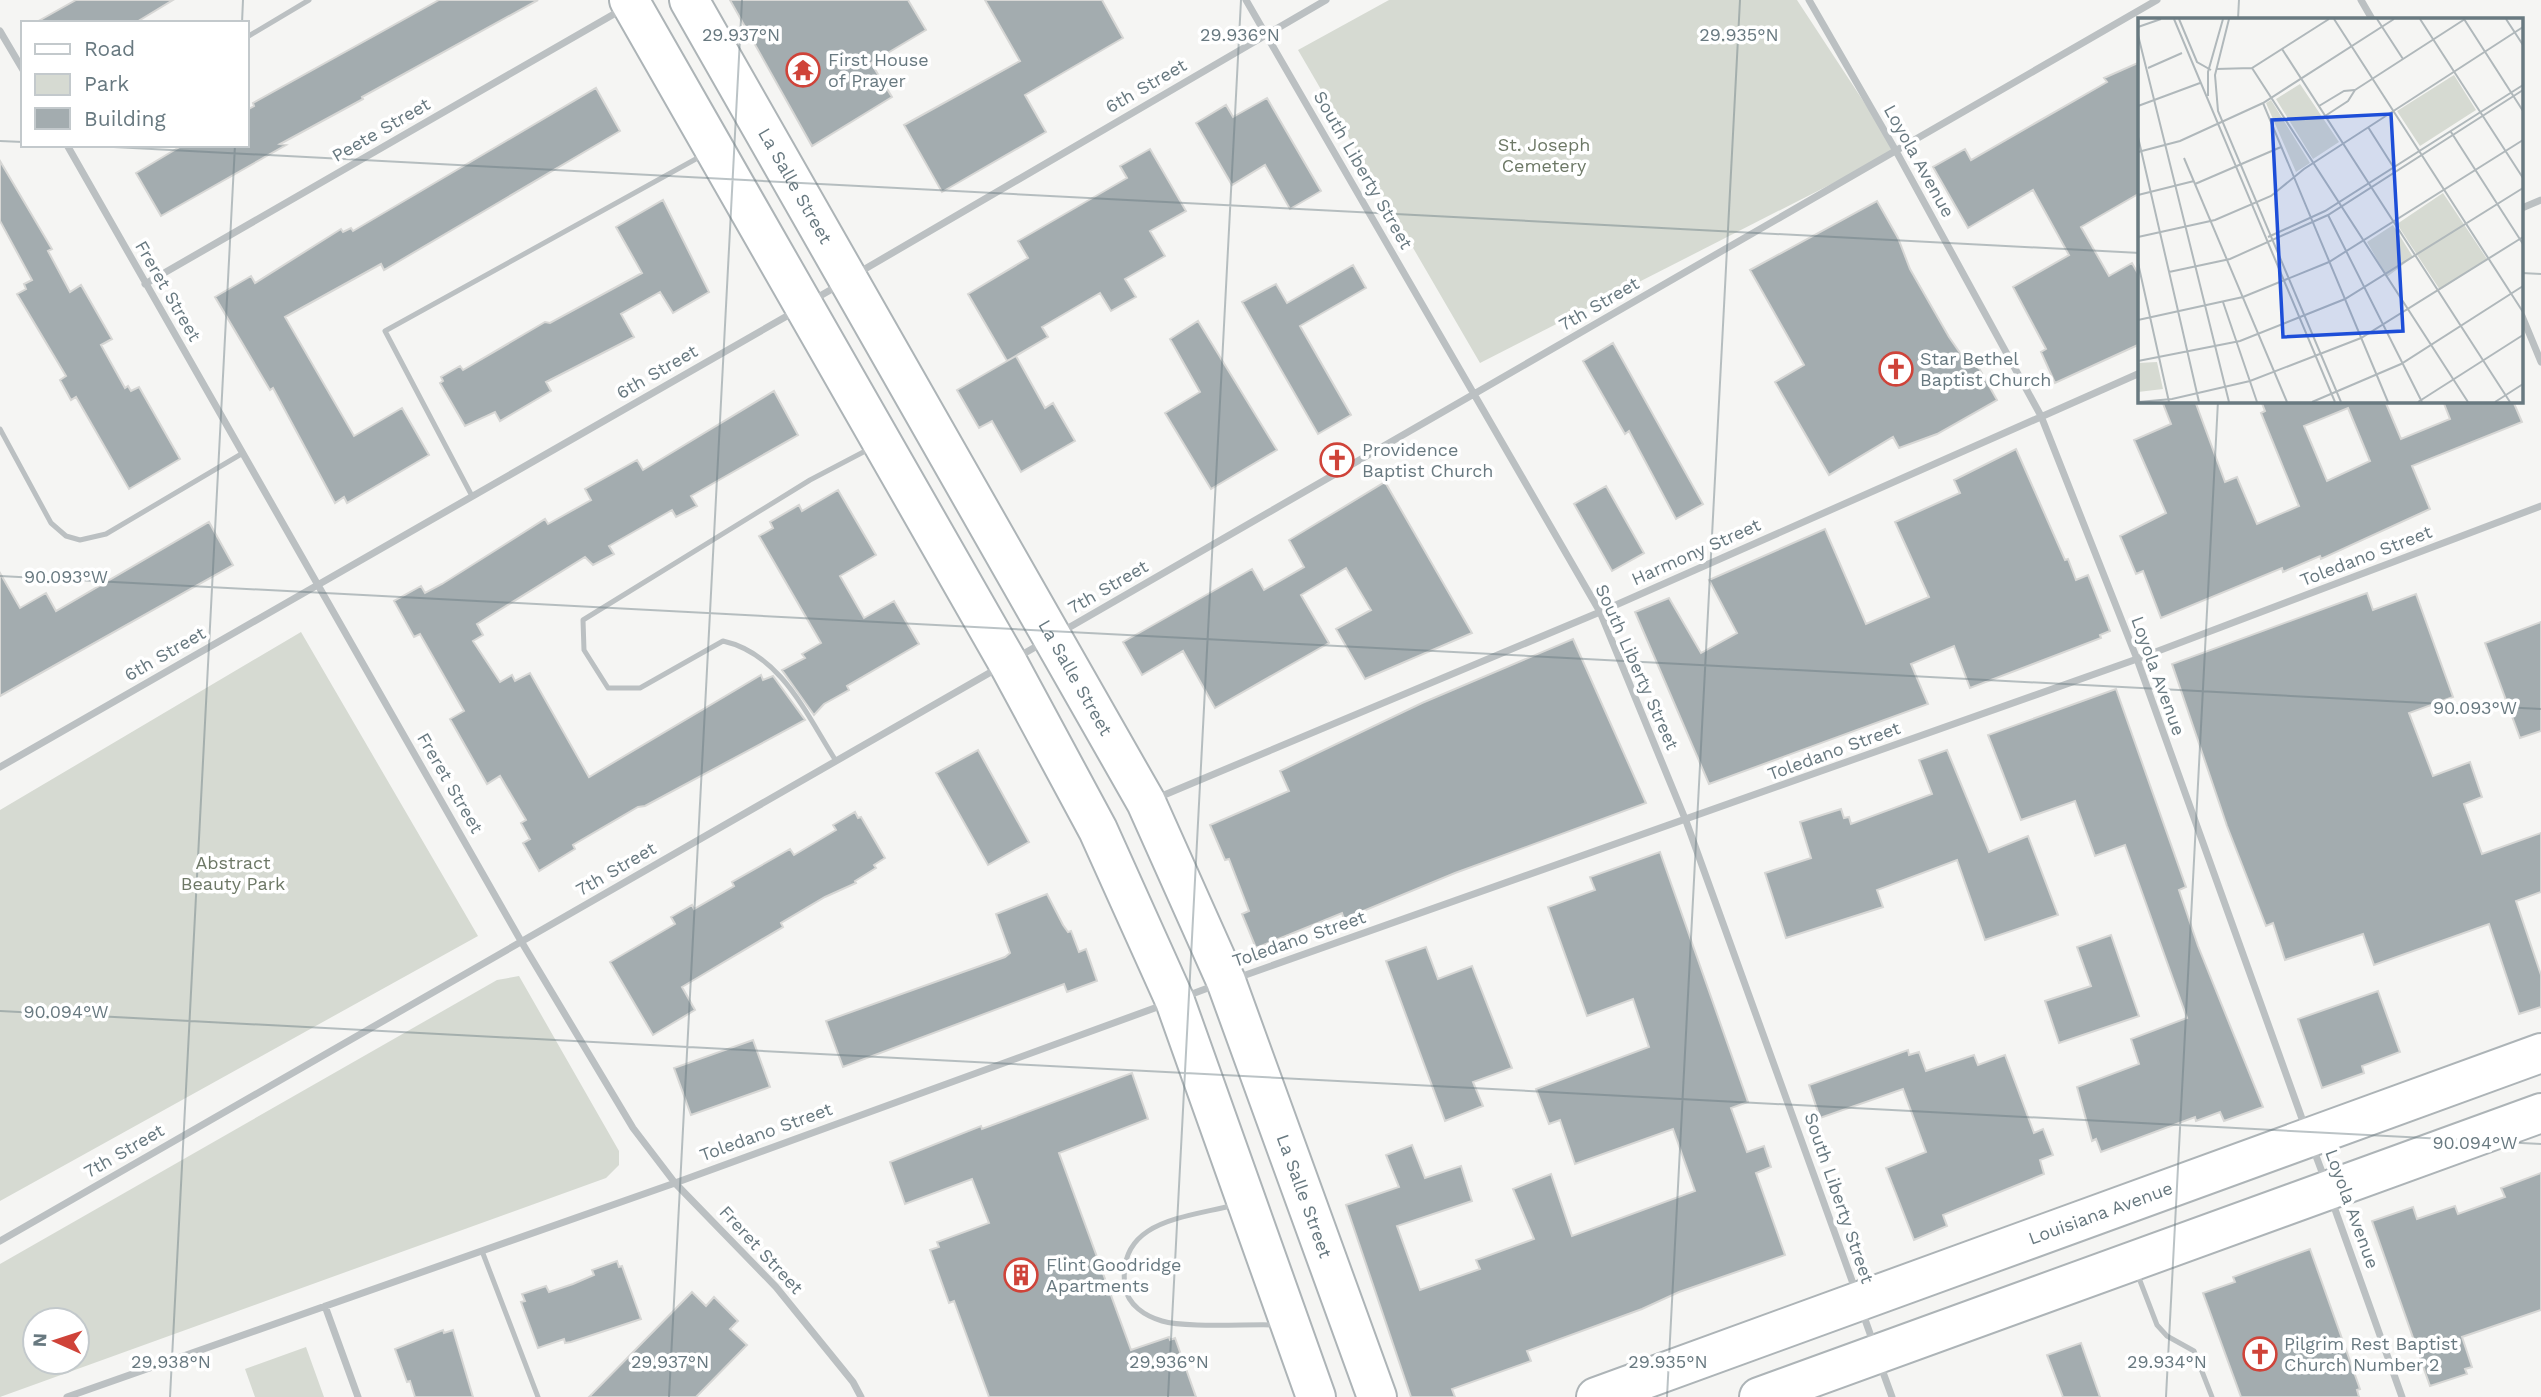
<svg xmlns="http://www.w3.org/2000/svg" width="2541" height="1397" font-family="'Work Sans',sans-serif">
<rect width="100%" height="100%" fill="#f5f5f3"/>
<path fill="#d6dad2" fill-rule="evenodd" d="M 1389,0 L 1797,0 L 1896,151 L 1480,363 L 1298,50 Z
M 301,632 L 478,936 L 0,1201 L 0,810 Z
M 519,976 L 619,1151 L 619,1165 L 606,1178 L 0,1397 L 0,1264 L 497,980 ZM 77,1320 L 77,1362 L 35,1362 L 35,1320 Z
M 306,1347 L 324,1397 L 255,1397 L 245,1369 Z"/>
<path fill="#a3acaf" stroke="#d7d7d5" stroke-width="2" fill-rule="evenodd" d="M 76,0 L 173,0 L 135,23 L 35,23 Z
M 439,0 L 538,0 L 362,97 L 363,99 L 280,144 L 286,145 L 161,216 L 136,173 L 183,145 L 247,145 L 247,110 L 254,106 L 253,103 Z
M 730,0 L 908,0 L 926,30 L 871,63 L 892,97 L 812,146 Z
M 985,0 L 1102,0 L 1123,38 L 1025,95 L 1046,132 L 942,192 L 904,125 L 1020,61 Z
M 2140,62 L 2140,193 L 2081,227 L 2109,276 L 2132,263 L 2140,277 L 2140,344 L 2055,383 L 2041,352 L 2046,349 L 2013,287 L 2069,255 L 2033,190 L 1968,228 L 1933,167 L 1965,149 L 1971,160 L 2107,82 L 2104,78 Z
M 596,88 L 620,131 L 384,270 L 381,264 L 285,317 L 354,436 L 402,408 L 429,455 L 347,503 L 344,497 L 335,503 L 273,388 L 270,390 L 215,297 L 251,276 L 255,283 L 341,229 L 343,232 L 351,228 L 353,231 Z
M 1267,98 L 1321,191 L 1290,209 L 1265,165 L 1232,185 L 1196,123 L 1226,105 L 1233,117 Z
M 1150,149 L 1186,211 L 1150,231 L 1165,256 L 1125,279 L 1136,297 L 1111,311 L 1100,293 L 1042,327 L 1048,337 L 1007,361 L 968,294 L 1028,258 L 1018,241 L 1127,178 L 1120,166 Z
M 0,161 L 52,249 L 48,251 L 70,292 L 81,285 L 112,339 L 101,345 L 125,388 L 128,386 L 131,391 L 139,387 L 180,459 L 129,489 L 76,397 L 71,400 L 60,380 L 66,376 L 17,294 L 26,289 L 24,284 L 32,280 L 0,221 Z
M 663,200 L 709,292 L 673,313 L 660,292 L 621,314 L 634,337 L 546,382 L 551,391 L 500,421 L 495,412 L 465,426 L 440,383 L 443,381 L 441,377 L 460,366 L 463,370 L 545,322 L 550,323 L 642,273 L 616,227 Z
M 1877,201 L 1898,238 L 1910,269 L 1949,337 L 1967,363 L 1974,359 L 1997,400 L 1937,434 L 1899,448 L 1893,437 L 1829,475 L 1775,382 L 1804,365 L 1750,270 Z
M 1353,265 L 1366,288 L 1300,326 L 1351,415 L 1318,434 L 1242,302 L 1276,284 L 1287,303 Z
M 1198,321 L 1277,450 L 1211,489 L 1165,413 L 1200,392 L 1170,339 Z
M 1613,343 L 1703,504 L 1676,519 L 1629,431 L 1625,434 L 1583,361 Z
M 1016,356 L 1045,408 L 1053,403 L 1075,441 L 1021,472 L 992,421 L 979,428 L 957,390 Z
M 774,391 L 798,435 L 691,496 L 697,506 L 676,517 L 672,510 L 609,546 L 614,554 L 593,565 L 585,557 L 477,624 L 483,635 L 473,641 L 500,682 L 512,675 L 515,681 L 530,673 L 589,777 L 761,675 L 763,680 L 773,676 L 805,720 L 645,806 L 638,807 L 573,845 L 575,849 L 539,871 L 523,843 L 530,839 L 521,823 L 526,820 L 500,776 L 487,784 L 450,719 L 464,711 L 420,634 L 414,637 L 394,601 L 421,586 L 425,593 L 442,584 L 545,519 L 548,524 L 591,500 L 585,489 L 637,460 L 643,470 Z
M 2162,401 L 2195,401 L 2225,482 L 2237,477 L 2257,524 L 2299,506 L 2261,413 L 2265,411 L 2261,401 L 2385,401 L 2401,439 L 2450,419 L 2443,401 L 2513,401 L 2522,422 L 2412,466 L 2430,509 L 2321,559 L 2320,556 L 2283,572 L 2282,568 L 2161,618 L 2143,571 L 2136,574 L 2120,536 L 2166,513 L 2134,440 L 2171,424 ZM 2348,408 L 2370,461 L 2327,481 L 2304,426 Z
M 2016,449 L 2065,560 L 2068,559 L 2076,580 L 2088,575 L 2110,631 L 2100,635 L 2101,638 L 1970,688 L 1954,646 L 1911,664 L 1928,704 L 1709,784 L 1635,612 L 1669,598 L 1701,653 L 1737,633 L 1709,580 L 1825,529 L 1866,624 L 1929,597 L 1895,522 L 1960,493 L 1954,480 Z
M 1385,482 L 1472,633 L 1365,679 L 1336,629 L 1371,610 L 1346,568 L 1301,595 L 1329,643 L 1215,708 L 1183,651 L 1142,675 L 1123,642 L 1252,569 L 1264,590 L 1304,567 L 1289,540 Z
M 1606,486 L 1644,553 L 1612,571 L 1574,504 Z
M 838,490 L 876,555 L 840,576 L 864,618 L 894,601 L 919,644 L 847,686 L 849,690 L 824,704 L 814,715 L 782,670 L 805,658 L 802,654 L 821,643 L 759,536 L 773,528 L 770,522 L 799,505 L 802,511 Z
M 209,522 L 233,565 L 0,696 L 0,573 L 20,608 L 46,593 L 56,611 Z
M 2367,593 L 2373,610 L 2416,594 L 2453,697 L 2409,713 L 2433,776 L 2470,762 L 2482,797 L 2464,804 L 2482,854 L 2541,833 L 2541,892 L 2516,901 L 2541,975 L 2541,1007 L 2519,1014 L 2489,924 L 2374,965 L 2363,934 L 2285,960 L 2273,923 L 2266,926 L 2227,826 L 2172,664 Z
M 2541,622 L 2541,731 L 2520,738 L 2485,643 Z
M 1573,639 L 1646,803 L 1455,873 L 1344,919 L 1342,913 L 1256,948 L 1242,914 L 1249,911 L 1229,859 L 1225,860 L 1210,825 L 1289,791 L 1280,771 L 1422,703 Z
M 2116,689 L 2186,887 L 2179,890 L 2198,946 L 2263,1107 L 2224,1121 L 2220,1112 L 2196,1121 L 2195,1117 L 2101,1152 L 2096,1139 L 2092,1141 L 2077,1087 L 2139,1064 L 2131,1039 L 2187,1018 L 2125,845 L 2095,856 L 2075,801 L 2021,820 L 1988,735 Z
M 978,750 L 1029,842 L 988,865 L 936,773 Z
M 1947,750 L 1989,852 L 2028,836 L 2058,915 L 1985,940 L 1957,860 L 1877,890 L 1883,907 L 1786,938 L 1765,873 L 1811,858 L 1800,822 L 1841,809 L 1844,818 L 1849,817 L 1851,824 L 1932,794 L 1919,760 Z
M 855,812 L 858,818 L 861,817 L 885,858 L 874,865 L 876,868 L 855,881 L 856,883 L 825,897 L 781,923 L 783,927 L 682,987 L 695,1010 L 653,1035 L 610,962 L 675,924 L 671,917 L 692,905 L 694,909 L 734,886 L 732,882 L 790,849 L 794,855 L 836,830 L 833,825 Z
M 1660,852 L 1748,1102 L 1731,1108 L 1747,1152 L 1764,1146 L 1771,1167 L 1756,1173 L 1785,1255 L 1679,1292 L 1642,1309 L 1527,1351 L 1531,1361 L 1452,1389 L 1455,1397 L 1411,1397 L 1346,1205 L 1399,1187 L 1386,1155 L 1412,1145 L 1425,1178 L 1461,1166 L 1472,1201 L 1397,1226 L 1420,1290 L 1480,1269 L 1476,1260 L 1534,1239 L 1513,1189 L 1551,1174 L 1572,1236 L 1695,1191 L 1673,1129 L 1575,1164 L 1560,1120 L 1549,1124 L 1536,1089 L 1649,1047 L 1633,999 L 1587,1016 L 1548,907 L 1595,890 L 1590,877 Z
M 1047,894 L 1063,925 L 1068,932 L 1071,931 L 1079,952 L 1086,949 L 1097,981 L 1067,992 L 1064,984 L 843,1067 L 826,1021 L 1005,957 L 1010,953 L 996,914 Z
M 2111,935 L 2139,1016 L 2059,1043 L 2045,1001 L 2091,986 L 2077,947 Z
M 1426,947 L 1438,979 L 1472,966 L 1512,1068 L 1473,1082 L 1483,1106 L 1445,1121 L 1386,961 Z
M 2378,991 L 2400,1052 L 2362,1066 L 2364,1073 L 2322,1088 L 2298,1019 Z
M 753,1040 L 770,1087 L 691,1115 L 674,1068 Z
M 1908,1050 L 1909,1055 L 1919,1052 L 1926,1071 L 1974,1055 L 1978,1065 L 2005,1055 L 2034,1133 L 2043,1129 L 2053,1155 L 2040,1160 L 2044,1174 L 1943,1215 L 1947,1226 L 1914,1240 L 1886,1168 L 1926,1152 L 1903,1089 L 1820,1118 L 1809,1085 Z
M 1132,1073 L 1148,1119 L 1059,1153 L 1131,1350 L 1169,1337 L 1170,1340 L 1175,1338 L 1196,1397 L 989,1397 L 954,1301 L 949,1303 L 930,1250 L 939,1247 L 937,1242 L 989,1223 L 972,1179 L 905,1204 L 890,1162 L 981,1126 L 982,1129 Z
M 2541,1173 L 2541,1310 L 2462,1337 L 2472,1367 L 2465,1369 L 2467,1374 L 2430,1386 L 2372,1221 L 2413,1207 L 2417,1219 L 2455,1206 L 2458,1214 L 2505,1197 L 2501,1188 Z
M 2310,1249 L 2360,1389 L 2357,1390 L 2359,1397 L 2241,1397 L 2203,1293 L 2235,1282 L 2233,1277 Z
M 617,1261 L 619,1267 L 622,1266 L 641,1319 L 571,1342 L 565,1343 L 564,1339 L 538,1348 L 521,1302 L 525,1301 L 522,1294 L 546,1286 L 549,1292 L 573,1284 L 594,1275 L 592,1270 Z
M 692,1292 L 706,1306 L 714,1297 L 738,1321 L 730,1329 L 747,1345 L 696,1397 L 589,1397 Z
M 443,1330 L 444,1333 L 453,1330 L 473,1397 L 415,1397 L 410,1381 L 407,1382 L 395,1349 Z
M 2081,1343 L 2100,1397 L 2063,1397 L 2047,1355 Z"/>
<g fill="none" stroke-linecap="round" stroke-linejoin="round">
<defs>
<g id="secondary">
<path d="M 629,0 L 1008,663 L 1098,830 L 1175,1001 L 1316,1397"/>
<path id="s1" d="M 689,0 L 1146,802 L 1226,981 L 1377,1397"/>
<path id="s2" d="M 1596,1397 L 2541,1053"/>
<path d="M 1759,1397 L 2541,1113"/>
</g>
</defs>
<use href="#secondary" stroke="#adb4b7" stroke-width="42"/>
<path stroke="#bbc0c2" stroke-width="5" d="M 247,37 L 309,0
M 0,429 L 51,523 L 66,536 L 80,540 L 106,534 L 243,453
M 472,496 L 385,331 L 703,155
M 836,761 C 806,714 781,654 723,641 L 640,688 L 608,688 L 584,650 L 583,620 L 810,480 L 871,448
M 1234,1205 C 1185,1218 1116,1220 1125,1287 C 1128,1305 1145,1316 1162,1321 C 1185,1328 1247,1324 1275,1325
M 482,1251 L 538,1397
M 2137,1273 L 2157,1325 L 2167,1336 L 2194,1351 L 2212,1397"/>
<path stroke="#bbc0c2" stroke-width="7" d="M 1246,0 L 1600,612 L 1686,821 L 1855,1289
M 1809,0 L 1896,151 L 2041,416 L 2137,659 L 2305,1127
M 2361,0 L 2372,19
M 0,31 L 23,70
M 67,145 L 521,941 L 633,1128 L 675,1183 L 776,1287 L 853,1382 L 861,1397
M 2522,208 L 2541,200
M 858,273 L 1326,0
M 145,284 L 621,10
M 813,300 L 839,285
M 2522,316 L 2541,362
M 1063,631 L 2157,0
M 1018,657 L 1044,642
M 0,767 L 794,312
M 1157,798 L 1600,612 L 2140,373
M 1237,978 L 2137,659 L 2541,506
M 1184,997 L 1216,985
M 2313,1148 L 2325,1180
M 2332,1201 L 2402,1397
M 0,1241 L 998,668
M 325,1306 L 358,1397
M 1862,1311 L 1873,1342
M 1880,1364 L 1892,1397
M 67,1397 L 675,1183 L 1163,1005"/>
<use href="#secondary" stroke="#fff" stroke-width="38"/>
</g>
<path fill="none" stroke="#687980" stroke-width="2" stroke-opacity="0.45" d="M 2238,19 L 2239,0M 242,23 L 243,0M 0,141 L 23,142M 76,145 L 2140,253M 2522,273 L 2541,274M 0,576 L 2541,709M 0,1011 L 2541,1144M 170,1397 L 235,145M 669,1397 L 742,0M 1168,1397 L 1241,0M 1667,1397 L 1740,0M 2166,1397 L 2218,401"/>
<defs>
<symbol id="temple-ring" viewBox="-11 -11 22 22"><circle r="9.5" fill="#fff" stroke="#cf4339" stroke-width="1.5"/><path d="M0-6L5-2H3V0L6.5 2.5H4V6H1.5V3h-3V6H-4V2.5H-6.5L-3 0V-2H-5Z" fill="#cf4339"/></symbol>
<symbol id="church-ring" viewBox="-11 -11 22 22"><circle r="9.5" fill="#fff" stroke="#cf4339" stroke-width="1.5"/><path d="M-1.2-6h2.4v3.5h3.3v2.4h-3.3V6h-2.4V-.1h-3.3v-2.4h3.3Z" fill="#cf4339"/></symbol>
<symbol id="building-ring" viewBox="-11 -11 22 22"><circle r="9.5" fill="#fff" stroke="#cf4339" stroke-width="1.5"/><path d="M-4-6H4V6H1V3H-1V6H-4ZM-2.5-4.3h1.7v1.8h-1.7ZM.8-4.3h1.7v1.8H.8ZM-2.5-1h1.7V.8h-1.7ZM.8-1h1.7V.8H.8Z" fill="#cf4339"/></symbol>
</defs>
<g fill-rule="evenodd">
<use href="#temple-ring" x="784" y="51" width="38" height="38"/>
<use href="#church-ring" x="1877" y="350" width="38" height="38"/>
<use href="#church-ring" x="1318" y="441" width="38" height="38"/>
<use href="#building-ring" x="1002" y="1256" width="38" height="38"/>
<use href="#church-ring" x="2241" y="1335" width="38" height="38"/>
</g>
<g text-anchor="middle" stroke-width="7" stroke-linejoin="round" paint-order="stroke">
<g font-size="18" fill="#687980" stroke="#fff" text-anchor="start">
<text x="828" y="66">First House<tspan x="828" dy="21">of Prayer</tspan></text>
<text x="1920" y="365">Star Bethel<tspan x="1920" dy="21">Baptist Church</tspan></text>
<text x="1362" y="456">Providence<tspan x="1362" dy="21">Baptist Church</tspan></text>
<text x="1046" y="1271">Flint Goodridge<tspan x="1046" dy="21">Apartments</tspan></text>
<text x="2284" y="1350">Pilgrim Rest Baptist<tspan x="2284" dy="21">Church Number 2</tspan></text>
</g>
<g font-size="18" fill="#687980" stroke="#fff">
<text transform="translate(1146 86) rotate(-30)" y="6">6th Street</text>
<text transform="translate(381 130) rotate(-30)" y="6">Peete Street</text>
<text transform="translate(1919 161) rotate(61)" y="6">Loyola Avenue</text>
<text transform="translate(1363 170) rotate(60)" y="6">South Liberty Street</text>
<text dy="6" stroke="none"><textPath href="#s1" startOffset="214">La Salle Street</textPath></text>
<text transform="translate(168 291) rotate(60)" y="6">Freret Street</text>
<text transform="translate(1599 304) rotate(-30)" y="6">7th Street</text>
<text transform="translate(657 372) rotate(-30)" y="6">6th Street</text>
<text transform="translate(1696 552) rotate(-24)" y="6">Harmony Street</text>
<text transform="translate(2366 556) rotate(-21)" y="6">Toledano Street</text>
<text transform="translate(1108 587) rotate(-30)" y="6">7th Street</text>
<text transform="translate(165 654) rotate(-30)" y="6">6th Street</text>
<text transform="translate(1637 667) rotate(66)" y="6">South Liberty Street</text>
<text transform="translate(2158 676) rotate(70)" y="6">Loyola Avenue</text>
<text dy="6" stroke="none"><textPath href="#s1" startOffset="780">La Salle Street</textPath></text>
<text transform="translate(1834 751) rotate(-20)" y="6">Toledano Street</text>
<text transform="translate(450 783) rotate(60)" y="6">Freret Street</text>
<text transform="translate(616 869) rotate(-30)" y="6">7th Street</text>
<text transform="translate(1299 939) rotate(-19)" y="6">Toledano Street</text>
<text transform="translate(766 1132) rotate(-20)" y="6">Toledano Street</text>
<text transform="translate(124 1151) rotate(-30)" y="6">7th Street</text>
<text dy="6" stroke="none"><textPath href="#s1" startOffset="1348">La Salle Street</textPath></text>
<text transform="translate(1839 1198) rotate(71)" y="6">South Liberty Street</text>
<text transform="translate(2352 1209) rotate(70)" y="6">Loyola Avenue</text>
<text dy="6" stroke="none"><textPath href="#s2" startOffset="537">Louisiana Avenue</textPath></text>
<text transform="translate(761 1250) rotate(47)" y="6">Freret Street</text>
</g>
<g font-size="18" fill="#6d7866" stroke="#fff">
<text x="1544" y="151">St. Joseph<tspan x="1544" dy="21">Cemetery</tspan></text>
<text x="233" y="869">Abstract<tspan x="233" dy="21">Beauty Park</tspan></text>
</g>
</g>
<g transform="translate(2138 18)">
<rect width="385" height="385" fill="#f5f5f3"/>
<path d="M 316,57 L 338,92 L 282,128 L 259,93 ZM 162,66 L 201,124 L 175,141 L 138,81 ZM 133,82 L 172,145 L 158,154 L 128,85 ZM 305,175 L 349,241 L 302,272 L 259,206 ZM 255,207 L 275,239 L 249,259 L 229,224 ZM 19,344 L 25,371 L 0,374 L 0,345 Z" fill="#d6dad2"/>
<path fill="none" stroke="#b0b8bb" stroke-width="2" d="M 36,1 L 197,384M 41,1 L 59,44 L 73,52M 91,1 L 77,57 L 80,93 L 203,384M 196,1 L 385,294M 239,1 L 265,41M 282,1 L 385,160M 326,1 L 385,93M 368,1 L 385,27M 0,9 L 23,1M 0,17 L 91,384M 144,31 L 372,384M 10,50 L 44,35M 114,50 L 330,384M 78,51 L 114,50 L 191,1M 217,72 L 327,1M 70,78 L 70,54 L 85,1M 125,85 L 250,384M 0,88 L 62,65M 181,88 L 206,73 L 217,72 L 210,83 L 187,98M 230,109 L 256,150M 313,114 L 385,226M 0,119 L 61,384M 0,134 L 42,123 L 125,85 L 256,1M 46,140 L 149,384M 57,166 L 143,129M 0,177 L 56,163M 190,197 L 284,384M 0,219 L 77,202 L 133,178 L 166,151 L 385,9M 130,219 L 187,193 L 385,67M 0,245 L 31,384M 31,254 L 92,241 L 190,197 L 385,72M 85,284 L 119,384M 0,302 L 105,279 L 191,244 L 385,122M 0,343 L 102,323 L 207,281 L 385,170M 0,384 L 34,381 L 112,363 L 223,320 L 385,219M 174,384 L 263,346 L 385,268M 280,384 L 385,317M 357,384 L 385,366"/>
<path fill="#1d4ed8" fill-opacity="0.15" stroke="#1d4ed8" stroke-width="3.5" d="M 253,96 L 265,313 L 145,319 L 134,102 Z"/>
<rect width="385" height="385" fill="none" stroke="#687980" stroke-width="3.5"/>
</g>
<g font-size="18" text-anchor="middle" fill="#687980" stroke="#fff" stroke-width="7" stroke-linejoin="round" paint-order="stroke">
<text x="741" y="41">29.937°N</text>
<text x="1240" y="41">29.936°N</text>
<text x="1739" y="41">29.935°N</text>
<text x="66" y="583">90.093°W</text>
<text x="2475" y="714">90.093°W</text>
<text x="66" y="1018">90.094°W</text>
<text x="2475" y="1149">90.094°W</text>
<text x="171" y="1368">29.938°N</text>
<text x="670" y="1368">29.937°N</text>
<text x="1169" y="1368">29.936°N</text>
<text x="1668" y="1368">29.935°N</text>
<text x="2167" y="1368">29.934°N</text>
</g>
<rect x="21" y="21" width="228" height="126" fill="#ffffff" stroke="#c3c9cc" stroke-width="2"/>
<rect x="35" y="44" width="35" height="10" fill="#ffffff" stroke="#c3c9cc" stroke-width="2"/>
<text x="84" y="56" font-size="21" fill="#687980">Road</text>
<rect x="35" y="74" width="35" height="21" fill="#d6dad2" stroke="#c3c9cc" stroke-width="2"/>
<text x="84" y="91" font-size="21" fill="#687980">Park</text>
<rect x="35" y="108" width="35" height="21" fill="#a3acaf" stroke="#c3c9cc" stroke-width="2"/>
<text x="84" y="126" font-size="21" fill="#687980">Building</text>
<g transform="translate(56 1341) rotate(273)"><circle r="33" fill="#ffffff" stroke="#c3c9cc" stroke-width="2"/>
<path d="M0-5L12 26L0 18L-12 26Z" fill="#cf4339"/>
<text y="-10" font-size="19" font-weight="bold" text-anchor="middle" fill="#687980">N</text>
</g>
</svg>
